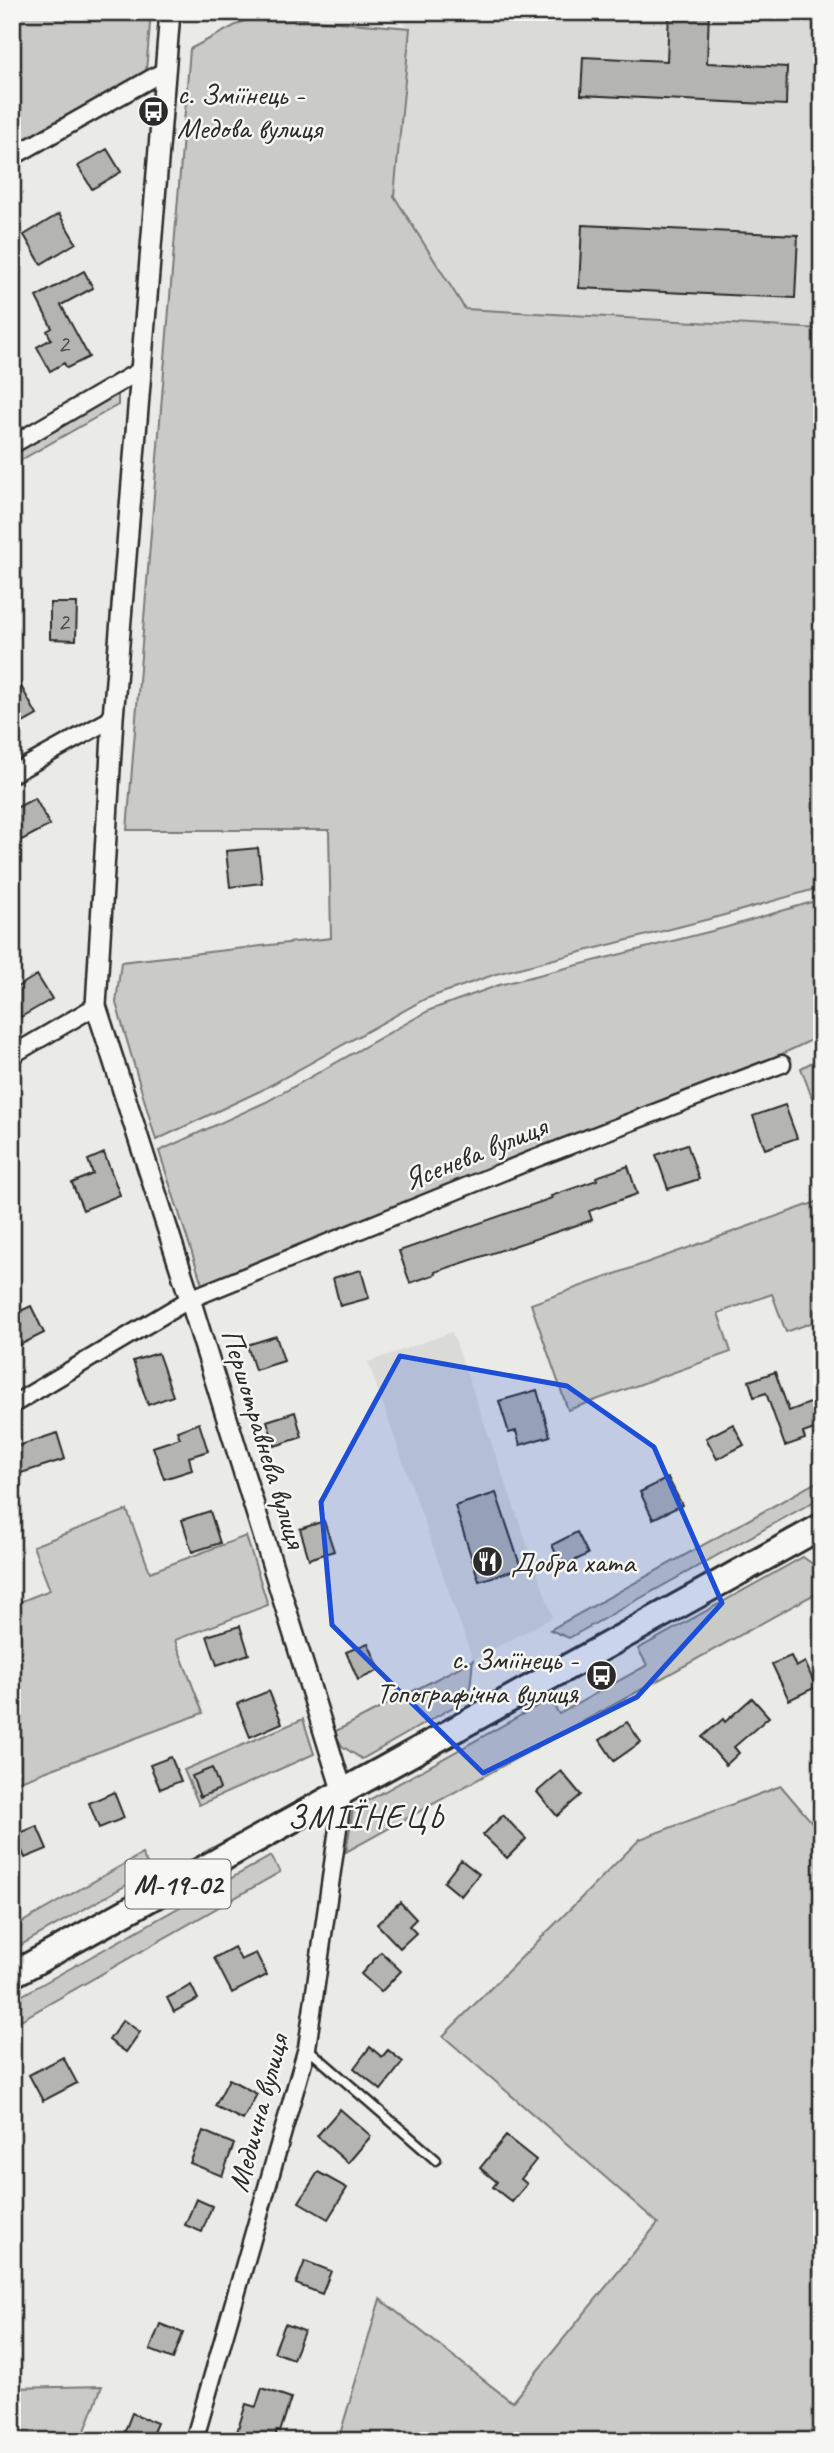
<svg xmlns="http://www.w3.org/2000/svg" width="834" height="2453" font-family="Caveat,sans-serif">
<rect width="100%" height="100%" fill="#eaeae6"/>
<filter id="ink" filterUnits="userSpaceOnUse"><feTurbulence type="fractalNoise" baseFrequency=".0143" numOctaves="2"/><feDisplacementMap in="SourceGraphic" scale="14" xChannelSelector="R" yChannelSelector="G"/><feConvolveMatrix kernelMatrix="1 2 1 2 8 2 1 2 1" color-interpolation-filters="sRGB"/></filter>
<g filter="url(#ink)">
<path fill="#dadad6" d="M 390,12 L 822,12 L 822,329 L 465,309 L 394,196 L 410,28 Z
M 452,1332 L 553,1617 L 473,1660 L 368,1362 Z"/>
<path fill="#cacac7" stroke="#7a7a79" stroke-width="2" d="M 12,12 L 151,12 L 146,72 L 12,148 Z
M 255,15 L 410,28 L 394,196 L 465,309 L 822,329 L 822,887 L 721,916 L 496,974 L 425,999 L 260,1091 L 156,1140 L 116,1003 L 121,962 L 331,938 L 329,830 L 127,830 L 190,49 Z
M 118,391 L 118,405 L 12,465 L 12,453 Z
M 822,899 L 822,1035 L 782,1054 L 202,1284 L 159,1151 L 266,1102 L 430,1010 L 499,985 L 724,928 Z
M 822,1057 L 822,1125 L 801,1068 Z
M 822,1200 L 822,1319 L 786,1332 L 772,1294 L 718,1313 L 731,1352 L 568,1410 L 531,1304 Z
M 822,1479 L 822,1497 L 569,1638 L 550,1630 Z
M 127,1510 L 150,1572 L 246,1536 L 268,1605 L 175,1640 L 203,1713 L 12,1784 L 12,1605 L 50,1590 L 33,1546 Z
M 803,1557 L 822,1571 L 822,1590 L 346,1852 L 353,1809 L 550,1699 L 559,1714 L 647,1665 L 638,1649 Z
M 473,1660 L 469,1698 L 362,1759 L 342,1746 L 334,1732 Z
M 303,1719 L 314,1754 L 199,1805 L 184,1770 Z
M 781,1786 L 822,1834 L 822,2441 L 338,2441 L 380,2299 L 512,2402 L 658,2223 L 443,2036 L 640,1839 Z
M 142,1854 L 151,1871 L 12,1950 L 12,1928 Z
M 271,1856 L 280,1872 L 12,2025 L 12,2001 Z
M 102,2386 L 81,2441 L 12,2441 L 12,2388 Z"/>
<path fill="#b4b4b1" stroke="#2b2b2b" stroke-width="2" d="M 669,12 L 709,12 L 707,63 L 787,67 L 786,105 L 581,95 L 583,57 L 667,61 Z
M 107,149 L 121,172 L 92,189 L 78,166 Z
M 59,214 L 76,243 L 41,264 L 24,235 Z
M 582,225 L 798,235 L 795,298 L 579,288 Z
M 84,271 L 93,288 L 61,305 L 89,357 L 67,368 L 64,363 L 50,371 L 37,347 L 51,339 L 47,331 L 52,328 L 36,297 Z
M 50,603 L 77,603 L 76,640 L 50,639 Z
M 12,670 L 37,715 L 12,729 Z
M 35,798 L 50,825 L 20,841 L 12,827 L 12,810 Z
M 258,848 L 262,883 L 230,887 L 226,851 Z
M 37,975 L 52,999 L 21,1017 L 12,1002 L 12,990 Z
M 785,1105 L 797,1138 L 765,1149 L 753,1116 Z
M 687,1144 L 699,1179 L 668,1189 L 656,1155 Z
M 104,1153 L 120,1195 L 83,1210 L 72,1183 L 93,1174 L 88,1160 Z
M 628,1166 L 637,1194 L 589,1211 L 592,1220 L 435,1272 L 436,1274 L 410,1283 L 399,1251 L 552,1198 L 551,1196 L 597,1180 L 596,1177 Z
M 361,1270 L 369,1298 L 340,1306 L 333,1278 Z
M 31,1306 L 44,1333 L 16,1347 L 12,1339 L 12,1315 Z
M 276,1336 L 284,1361 L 255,1370 L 247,1345 Z
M 158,1353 L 173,1396 L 148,1405 L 133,1361 Z
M 775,1372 L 789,1411 L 818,1400 L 822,1411 L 822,1426 L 803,1433 L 805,1439 L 785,1446 L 766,1393 L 754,1397 L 749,1381 Z
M 537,1390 L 550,1436 L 520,1445 L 516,1431 L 509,1433 L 499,1401 Z
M 295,1412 L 302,1437 L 275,1446 L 267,1421 Z
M 199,1423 L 208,1451 L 189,1457 L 192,1470 L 164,1479 L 153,1447 L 180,1438 L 177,1431 Z
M 733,1424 L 744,1445 L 717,1459 L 706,1438 Z
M 57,1433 L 65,1459 L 12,1476 L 12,1448 Z
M 668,1478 L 682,1505 L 653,1519 L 640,1492 Z
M 496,1493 L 521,1568 L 479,1581 L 455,1506 Z
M 210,1511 L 220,1543 L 192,1552 L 182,1520 Z
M 324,1521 L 334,1551 L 309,1559 L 300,1529 Z
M 577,1532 L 588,1554 L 562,1567 L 552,1545 Z
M 240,1626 L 249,1654 L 217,1665 L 207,1636 Z
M 368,1643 L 380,1670 L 358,1680 L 346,1652 Z
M 791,1656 L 796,1667 L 805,1662 L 816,1687 L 789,1700 L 772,1664 Z
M 269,1691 L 282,1723 L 250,1737 L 237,1704 Z
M 752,1698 L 769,1717 L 734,1747 L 739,1753 L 726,1765 L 702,1737 L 723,1719 L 725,1722 Z
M 627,1722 L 641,1742 L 614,1761 L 600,1740 Z
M 171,1757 L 181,1781 L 160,1789 L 150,1765 Z
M 212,1768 L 220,1789 L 200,1797 L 192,1776 Z
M 561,1771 L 581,1795 L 557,1816 L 537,1792 Z
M 114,1792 L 124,1818 L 99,1828 L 89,1803 Z
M 503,1815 L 526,1839 L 507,1858 L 483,1835 Z
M 37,1826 L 47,1849 L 25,1858 L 15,1835 Z
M 461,1860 L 479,1874 L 461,1896 L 444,1882 Z
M 400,1902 L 416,1919 L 409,1926 L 416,1933 L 400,1948 L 377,1924 Z
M 234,1947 L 241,1960 L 256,1953 L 267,1975 L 232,1993 L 214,1958 Z
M 381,1952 L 401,1971 L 381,1992 L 361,1974 Z
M 191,1985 L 198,1999 L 174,2012 L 167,1998 Z
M 123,2020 L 140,2032 L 126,2052 L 109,2040 Z
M 370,2047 L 382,2057 L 388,2050 L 403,2062 L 381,2090 L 354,2068 Z
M 63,2057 L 77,2083 L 43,2101 L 29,2075 Z
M 229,2079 L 257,2094 L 243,2120 L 215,2106 Z
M 340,2109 L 371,2136 L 348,2163 L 317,2136 Z
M 203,2131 L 234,2144 L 222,2176 L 190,2163 Z
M 506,2136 L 536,2160 L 521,2179 L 527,2184 L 512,2202 L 493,2187 L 497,2182 L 480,2168 Z
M 318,2172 L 347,2188 L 328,2219 L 299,2202 Z
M 196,2199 L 212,2206 L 202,2232 L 185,2225 Z
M 305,2261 L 331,2271 L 322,2294 L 296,2284 Z
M 160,2324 L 183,2333 L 173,2359 L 150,2350 Z
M 285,2324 L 304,2331 L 293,2359 L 274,2352 Z
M 262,2388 L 291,2398 L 280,2432 L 277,2431 L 274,2441 L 234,2441 L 246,2404 L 256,2407 Z
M 132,2413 L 157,2423 L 151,2437 L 144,2435 L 141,2441 L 136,2441 L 123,2436 Z"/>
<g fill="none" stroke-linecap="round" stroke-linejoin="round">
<defs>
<path id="service" d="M 307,2048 L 436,2160"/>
<path id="minor" d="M 12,157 L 166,70
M 12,445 L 141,370
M 12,774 L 113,718
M 12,1055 L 96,1006
M 12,1405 L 190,1299 L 534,1159 L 782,1064
M 194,2441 L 307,2048 L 343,1793"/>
<path id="tertiary" d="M 170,12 L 113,718 L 96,1006 L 190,1299 L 343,1793"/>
<path id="primary" d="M 12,1975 L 822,1526"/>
</defs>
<use href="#service" stroke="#2b2b2b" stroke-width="13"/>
<use href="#minor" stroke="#2b2b2b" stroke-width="21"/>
<use href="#tertiary" stroke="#2b2b2b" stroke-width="24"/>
<use href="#primary" stroke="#2b2b2b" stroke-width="30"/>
<use href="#service" stroke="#f6f6f2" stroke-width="8"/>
<use href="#minor" stroke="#f6f6f2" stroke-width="16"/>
<use href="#tertiary" stroke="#f6f6f2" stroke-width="19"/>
<use href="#primary" stroke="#f6f6f2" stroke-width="24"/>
</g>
</g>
<path fill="#1d4ed8" fill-opacity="0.2" stroke="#1d4ed8" stroke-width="5" stroke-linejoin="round" d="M 400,1356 L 567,1386 L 654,1447 L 722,1603 L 637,1697 L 483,1773 L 332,1625 L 321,1502 Z"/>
<defs>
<symbol id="bus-disc" viewBox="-11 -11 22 22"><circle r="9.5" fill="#2b2b2b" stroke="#f6f6f2"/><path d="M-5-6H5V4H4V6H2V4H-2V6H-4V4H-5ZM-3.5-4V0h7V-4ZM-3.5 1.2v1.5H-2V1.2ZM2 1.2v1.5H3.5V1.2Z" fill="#fff"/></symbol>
<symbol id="restaurant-disc" viewBox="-11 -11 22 22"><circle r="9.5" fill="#2b2b2b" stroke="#f6f6f2"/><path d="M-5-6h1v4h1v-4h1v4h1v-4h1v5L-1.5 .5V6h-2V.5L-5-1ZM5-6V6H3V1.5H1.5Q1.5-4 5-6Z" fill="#fff"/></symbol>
</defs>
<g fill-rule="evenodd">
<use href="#bus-disc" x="136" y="94" width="35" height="35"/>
<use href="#restaurant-disc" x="470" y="1544" width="35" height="35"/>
<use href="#bus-disc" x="584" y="1658" width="35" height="35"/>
</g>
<g text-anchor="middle" stroke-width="5" stroke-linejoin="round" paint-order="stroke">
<g font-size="26" fill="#4d4d4c">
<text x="63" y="352">2</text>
<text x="63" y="630">2</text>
</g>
<rect fill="#f6f6f2" stroke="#686867" stroke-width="2" x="125.5" y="1859.5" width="105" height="49" rx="5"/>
<g font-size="28" font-weight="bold" fill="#2b2b2b">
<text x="178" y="1894">М-19-02</text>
</g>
<g font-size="30" fill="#2b2b2b" stroke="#f6f6f2" text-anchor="start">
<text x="177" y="104">с. Зміїнець -<tspan x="177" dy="34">Медова вулиця</tspan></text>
<text x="511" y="1572">Добра хата</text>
<text x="578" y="1669" text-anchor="end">с. Зміїнець -<tspan x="578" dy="34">Топографічна вулиця</tspan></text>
</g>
<g font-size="30" fill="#2b2b2b" stroke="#f6f6f2">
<text transform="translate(475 1153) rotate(-22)" y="10">Ясенева вулиця</text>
<text transform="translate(264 1438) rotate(73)" y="10">Першотравнева вулиця</text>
<text transform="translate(258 2113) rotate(-75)" y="10">Медична вулиця</text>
</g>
<g font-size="33" letter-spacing="2" fill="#2b2b2b" stroke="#f6f6f2">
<text x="366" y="1828">ЗМІЇНЕЦЬ</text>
</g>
</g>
<rect width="834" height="2453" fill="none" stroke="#f6f6f2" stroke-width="42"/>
<rect x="21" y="21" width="792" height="2411" fill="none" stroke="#2b2b2b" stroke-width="2.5" filter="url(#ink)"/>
</svg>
